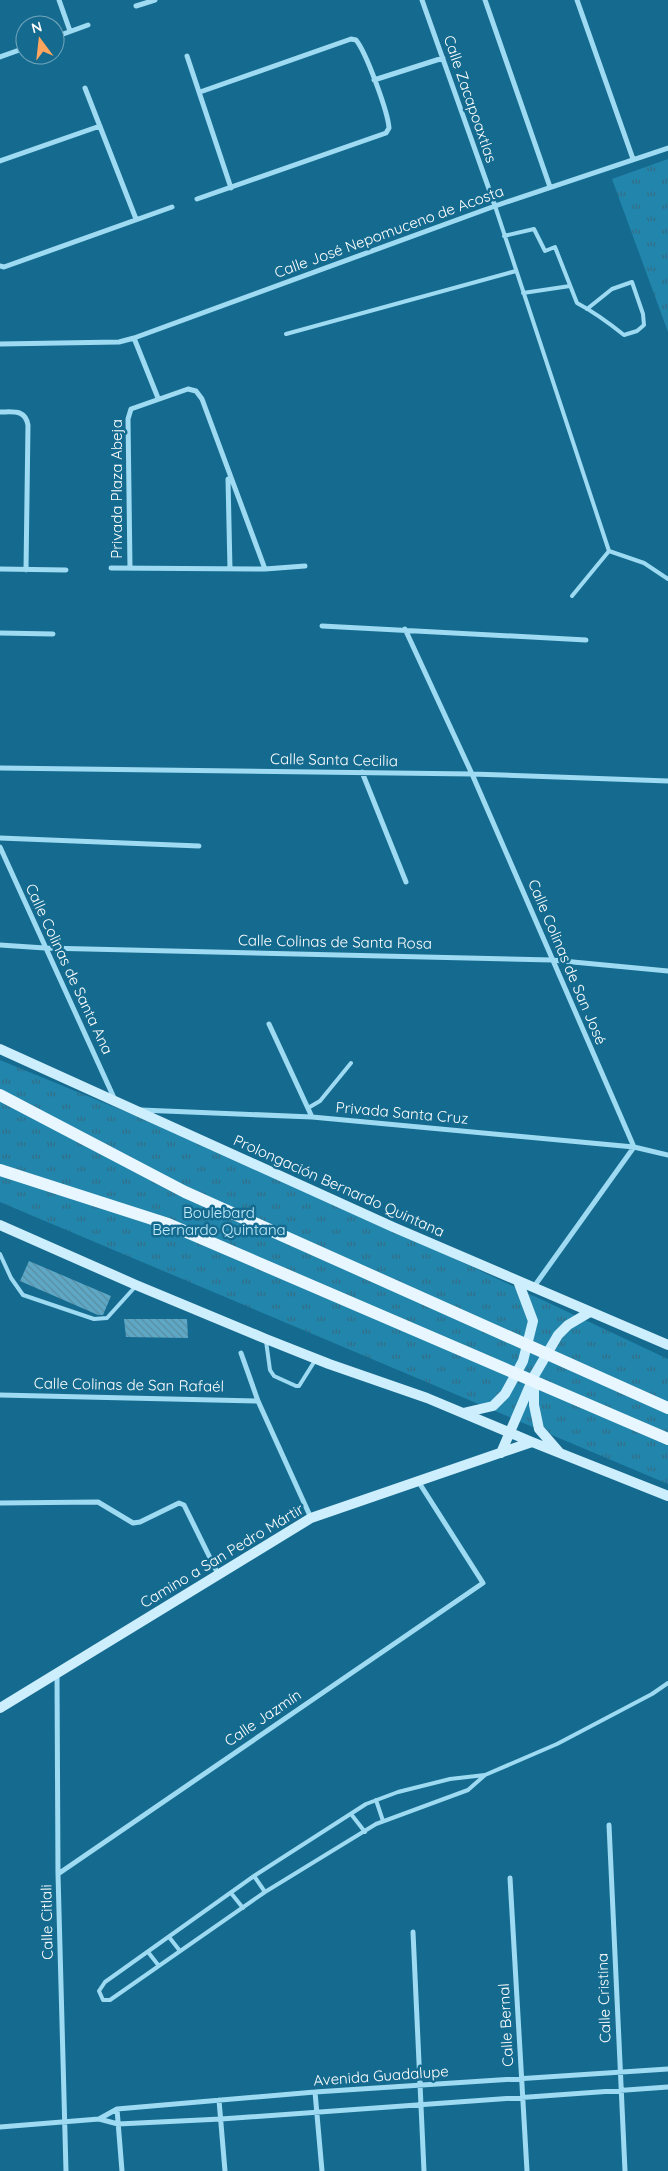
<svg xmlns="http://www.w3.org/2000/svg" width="668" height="2171" font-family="Quicksand,sans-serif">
<defs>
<pattern id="grass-tufts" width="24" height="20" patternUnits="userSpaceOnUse" patternTransform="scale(1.25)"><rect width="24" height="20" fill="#2285ac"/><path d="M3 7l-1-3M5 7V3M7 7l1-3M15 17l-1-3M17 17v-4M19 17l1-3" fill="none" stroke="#336e86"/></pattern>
<pattern id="building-back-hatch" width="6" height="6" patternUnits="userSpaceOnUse" patternTransform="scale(1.25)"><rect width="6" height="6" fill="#5fa8c5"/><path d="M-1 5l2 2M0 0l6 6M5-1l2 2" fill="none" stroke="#598ca1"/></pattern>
</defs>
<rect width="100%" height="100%" fill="#146b8f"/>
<path fill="url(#grass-tufts)" d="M 668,159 L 668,332 L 612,179 Z
M 0,1060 L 255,1165 L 668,1359 L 668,1484 L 0,1202 Z"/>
<path fill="url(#building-back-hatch)" d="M 29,1261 L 111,1296 L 103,1315 L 98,1315 L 20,1281 Z
M 124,1319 L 187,1319 L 188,1338 L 126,1337 Z"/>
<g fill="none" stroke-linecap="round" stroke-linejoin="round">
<path stroke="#9edaf1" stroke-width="4" d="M 495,206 L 609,551 L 572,596
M 504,236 L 534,229 L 545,251 L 555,247 L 577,303 C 594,312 609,323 624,335 L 637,331 L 644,325 L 643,314 L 632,282 L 612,289 L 587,309
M 523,293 L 570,286
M 286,334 L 516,271
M 609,551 L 644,563 L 668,579
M 308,1108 L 320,1101 L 351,1063
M 0,1254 L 11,1278 L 23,1295 L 94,1319 L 107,1318 L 135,1287
M 266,1341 L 270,1370 L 274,1376 L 296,1386 L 299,1386 L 316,1359
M 485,1775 L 450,1779 L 398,1792 L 366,1804 L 254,1876 L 105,1982 L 99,1991 L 103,2000 L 110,2000 L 265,1892 L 376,1824 L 468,1790 L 485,1775 L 557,1744 L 652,1694 L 668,1683
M 376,1800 L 383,1821
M 351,1814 L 365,1832
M 254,1876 L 265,1892
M 231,1893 L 243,1908
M 169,1937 L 180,1951
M 148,1952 L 159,1966"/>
<path stroke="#9edaf1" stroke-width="5" d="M 59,0 L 70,31
M 422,0 L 495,206
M 485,0 L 550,187
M 577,0 L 633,159
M 136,6 L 155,0
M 55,37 L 88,25
M 187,56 L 231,188
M 0,57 L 25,48
M 374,80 L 443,58
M 85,88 L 136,219
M 0,161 L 100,126
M 197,199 L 386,133 L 389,128 C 388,112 366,52 356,40 L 351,39 L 200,92
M 0,266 L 4,267 L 172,207
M 134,338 L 158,398
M 0,344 L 119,342 L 134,338 L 495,206 L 668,148
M 0,412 C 13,412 25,409 28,425 L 26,570
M 228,479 L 230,569
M 111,568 L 265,569 L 305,566
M 130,568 L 128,419 L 131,409 L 188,389 L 196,391 L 202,399 L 265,569
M 0,569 L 66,570
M 322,626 L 586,640
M 405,629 L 472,774 L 634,1147 L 533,1288
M 0,633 L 53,634
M 0,768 L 472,774 L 668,781
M 362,772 L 406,882
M 0,838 L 199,846
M 0,847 L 115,1100
M 0,945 L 45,948 L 552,960 L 668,971
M 269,1024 L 312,1117
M 141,1110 L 312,1117 L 634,1147 L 668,1155
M 241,1353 L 258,1401 L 311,1518
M 0,1395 L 258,1401
M 0,1503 L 98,1502 L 133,1523 L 140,1522 L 179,1503 L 184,1505 L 218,1574
M 57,1674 L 58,1874 L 66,2171
M 609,1825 L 625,2171
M 58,1874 L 483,1583 L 418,1481
M 510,1878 L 527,2171
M 413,1932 L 424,2171
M 315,2092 L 322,2171
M 219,2100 L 225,2171
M 117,2109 L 122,2171
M 99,2119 L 117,2109 L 315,2092 L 668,2069
M 0,2127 L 99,2119 L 118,2124 L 221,2119 L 668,2087"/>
<path stroke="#cdeefc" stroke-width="10" d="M 0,1049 L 393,1227 L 668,1345
M 0,1225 L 136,1285 L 266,1339 L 329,1364 L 427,1398 L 532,1442 L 668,1496
M 534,1380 L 534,1405 L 539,1429 L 559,1452
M 463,1413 L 493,1406 L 505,1394 L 523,1361 L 533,1321 L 518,1281
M 501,1453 L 534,1376 L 558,1335 L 568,1325 L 590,1312
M 0,1708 L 311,1518 L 532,1442"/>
<path stroke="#e8f7ff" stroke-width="12" d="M 0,1095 L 185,1192 L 668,1408
M 0,1170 L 168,1224 L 668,1439"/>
</g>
<g text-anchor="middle" stroke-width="5" stroke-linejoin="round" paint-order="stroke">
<g font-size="15" fill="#fff" stroke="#146b8f">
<text transform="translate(470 99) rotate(71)" y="5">Calle Zacapoaxtlas</text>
<text transform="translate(389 232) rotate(-20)" y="5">Calle José Nepomuceno de Acosta</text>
<text transform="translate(117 489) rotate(-90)" y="5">Privada Plaza Abeja</text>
<text transform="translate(334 760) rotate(1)" y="5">Calle Santa Cecilia</text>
<text transform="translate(335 942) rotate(1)" y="5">Calle Colinas de Santa Rosa</text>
<text transform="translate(567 962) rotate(67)" y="5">Calle Colinas de San José</text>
<text transform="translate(69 969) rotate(65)" y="5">Calle Colinas de Santa Ana</text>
<text transform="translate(402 1113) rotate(5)" y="5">Privada Santa Cruz</text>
<text transform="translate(339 1186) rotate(24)" y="5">Prolongación Bernardo Quintana</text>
<text transform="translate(129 1385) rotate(1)" y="5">Calle Colinas de San Rafaél</text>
<text transform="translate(222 1556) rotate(-31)" y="5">Camino a San Pedro Mártir</text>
<text transform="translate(263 1718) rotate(-34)" y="5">Calle Jazmín</text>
<text transform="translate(47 1922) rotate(-91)" y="5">Calle Citlali</text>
<text transform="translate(604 1998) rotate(-92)" y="5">Calle Cristina</text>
<text transform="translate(506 2025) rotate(-93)" y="5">Calle Bernal</text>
<text transform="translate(381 2076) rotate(-4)" y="5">Avenida Guadalupe</text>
</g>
<g font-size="15" fill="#c5edfc" stroke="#146b8f">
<text x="219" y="1218">Boulebard<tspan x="219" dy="17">Bernardo Quintana</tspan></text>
</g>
</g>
<g transform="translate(40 40) rotate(345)"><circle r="24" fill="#146b8f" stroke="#72a6bc"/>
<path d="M0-4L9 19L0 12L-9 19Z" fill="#ffa55e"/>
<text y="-8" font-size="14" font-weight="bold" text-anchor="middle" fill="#ffffff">N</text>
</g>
</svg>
